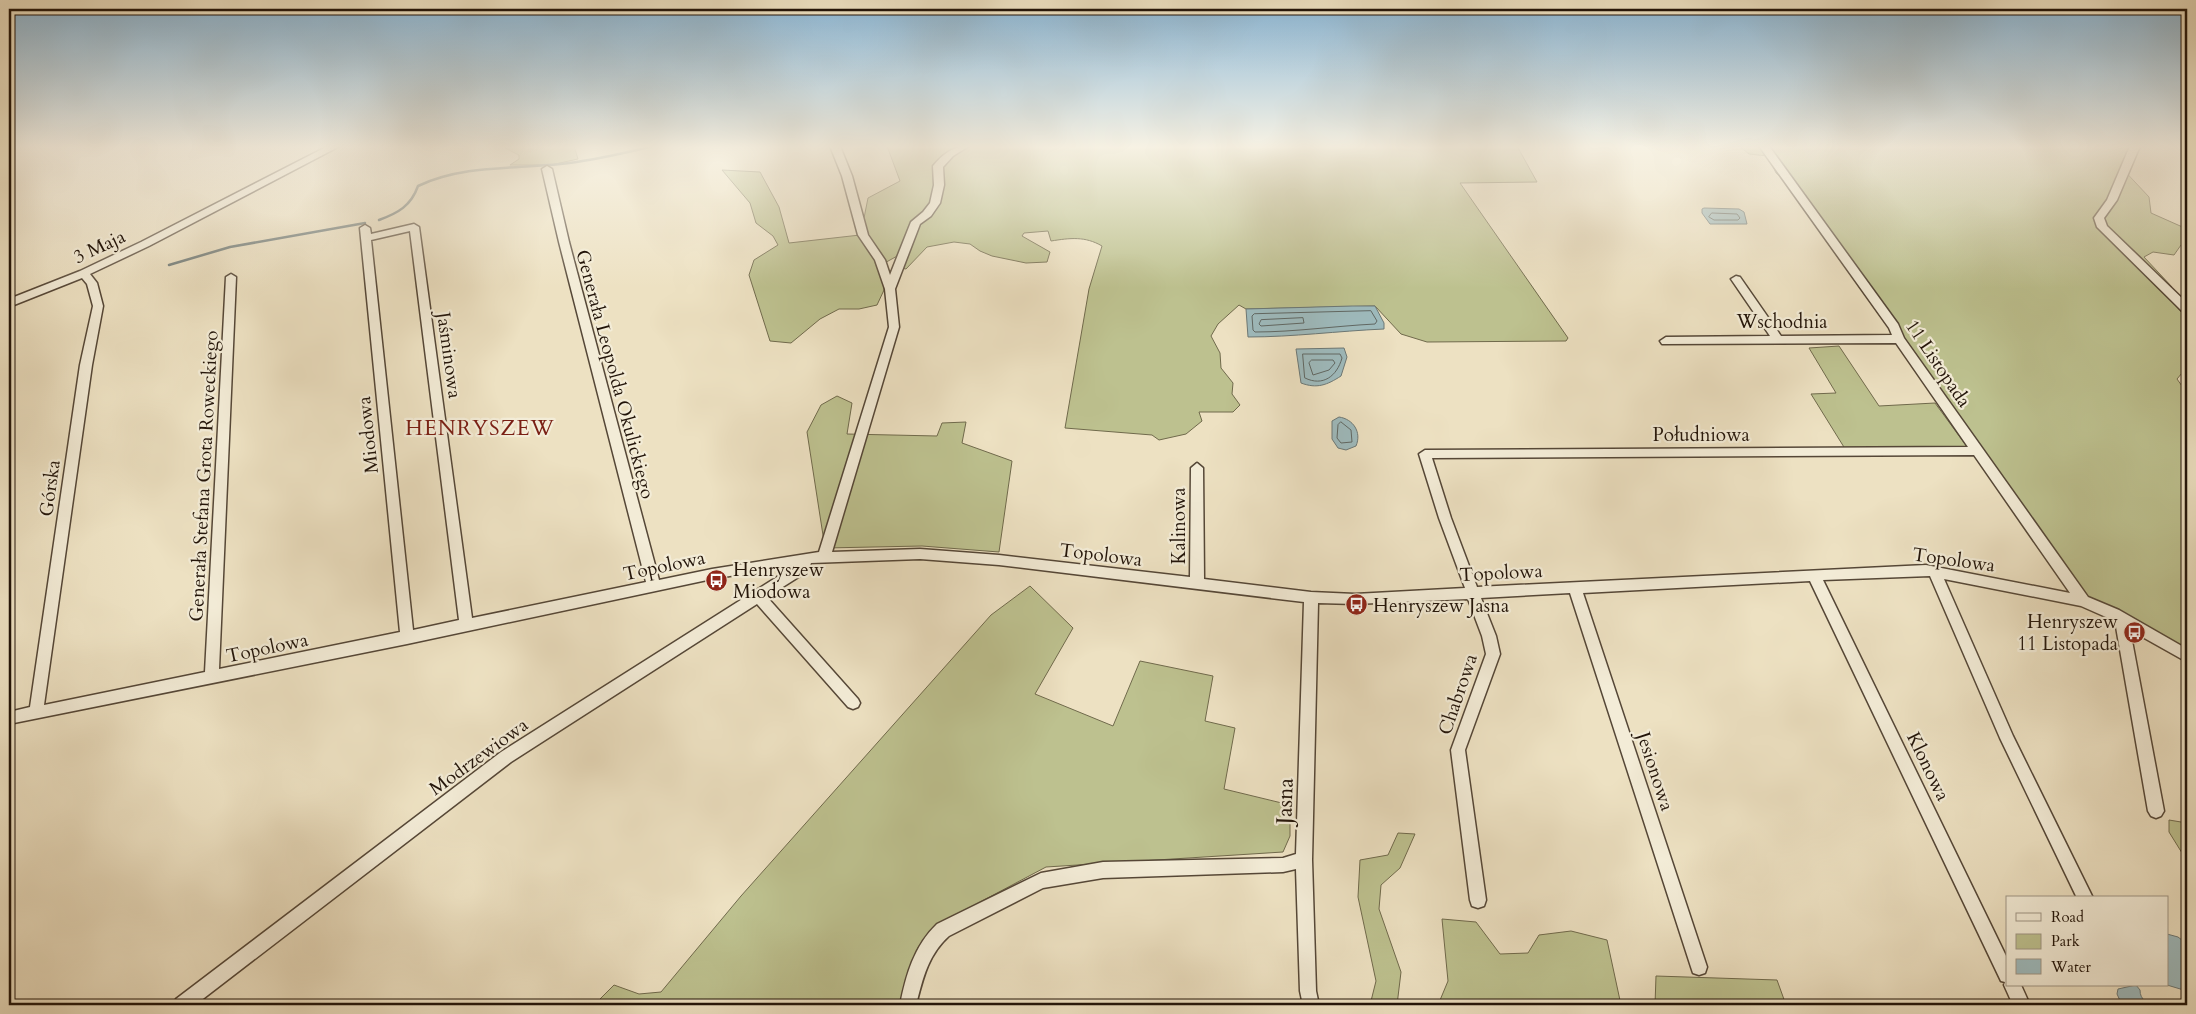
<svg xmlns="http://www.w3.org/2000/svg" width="2196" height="1014" font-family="Cardo,serif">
<rect width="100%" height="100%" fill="#ede1c2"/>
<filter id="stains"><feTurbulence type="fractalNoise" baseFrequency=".004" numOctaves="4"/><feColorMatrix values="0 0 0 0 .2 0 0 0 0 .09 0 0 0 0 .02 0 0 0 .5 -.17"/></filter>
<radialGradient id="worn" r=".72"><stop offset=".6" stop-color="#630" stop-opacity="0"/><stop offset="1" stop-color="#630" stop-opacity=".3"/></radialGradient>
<path fill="#bdc18f" stroke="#706a4c" d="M 505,146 L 574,146 L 578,159 L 551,165 L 510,165 L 519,159 L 519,155 L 505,148 Z
M 887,146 L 1517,146 L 1537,182 L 1460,183 L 1568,338 L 1566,341 L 1427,342 L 1401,334 L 1375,306 L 1246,309 L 1239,305 L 1218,324 L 1211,336 L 1220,353 L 1221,368 L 1233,383 L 1232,394 L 1240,405 L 1233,412 L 1199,412 L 1202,421 L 1186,434 L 1159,440 L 1152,435 L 1065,428 L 1089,289 L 1102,246 C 1085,236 1070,238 1051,241 L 1048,231 L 1024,233 L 1022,236 L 1050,252 L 1047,262 L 1026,263 L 992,256 L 980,251 L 970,244 L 954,242 L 927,247 L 906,269 L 901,268 L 899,255 L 881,265 L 884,290 L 877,305 L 859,309 L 839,309 L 820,319 L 791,343 L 770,341 L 749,275 L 754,260 L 778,245 L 773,236 L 756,223 L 750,203 L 722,170 L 760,172 L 779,207 L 789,243 L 860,235 L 868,243 L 864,218 L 868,198 L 900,181 Z
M 1739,146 L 2114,146 L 2121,149 L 2122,146 L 2131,146 L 2123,165 L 2120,166 L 2149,197 L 2151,213 L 2187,229 L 2187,248 L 2181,245 L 2174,255 L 2153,252 L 2144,257 L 2172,287 L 2160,287 L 2187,319 L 2187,367 L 2177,379 L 2187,393 L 2187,650 L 2114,608 L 2086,597 L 1811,204 L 1776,173 L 1768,156 L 1749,154 Z
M 1839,346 L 1879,406 L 1935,403 L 1968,448 L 1847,452 L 1811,394 L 1836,393 L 1809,348 Z
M 837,396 L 852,403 L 847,434 L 937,436 L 942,423 L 966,422 L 962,443 L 1012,461 L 999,552 L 922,546 L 825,548 L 807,432 L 821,405 Z
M 1030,586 L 1073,628 L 1035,694 L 1113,726 L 1140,661 L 1213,676 L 1205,721 L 1235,728 L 1224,789 L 1290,805 L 1290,836 L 1283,852 L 1046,867 L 935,926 L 918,947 L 904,1005 L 594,1005 L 614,985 L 639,994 L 661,992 L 741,896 L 991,615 Z
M 2169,820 L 2187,823 L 2187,861 L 2169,832 Z
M 1398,833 L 1415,834 L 1400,868 L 1381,885 L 1379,909 L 1401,972 L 1397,1005 L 1370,1005 L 1376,981 L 1358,897 L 1360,860 L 1388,855 Z
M 1442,919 L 1476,922 L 1500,954 L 1528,953 L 1539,935 L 1571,931 L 1607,940 L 1621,1005 L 1438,1005 L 1448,981 Z
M 1656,976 L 1777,980 L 1786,1005 L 1655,1005 Z"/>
<path fill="#9ebbbe" stroke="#6c7876" d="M 1704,208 L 1739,209 L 1744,212 L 1747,224 L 1710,224 L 1702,213 L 1702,209 Z
M 1352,306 L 1375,306 L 1384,323 L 1384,329 C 1338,331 1293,337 1248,337 L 1246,309 Z
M 1344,348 L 1347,357 L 1341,376 C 1327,385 1317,389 1301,383 L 1296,349 Z
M 1339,417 C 1353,419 1362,432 1356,446 L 1346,450 L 1338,448 L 1332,439 L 1332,421 Z
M 2167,934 L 2178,937 L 2187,944 L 2187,991 L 2167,985 Z
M 2136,985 L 2140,990 C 2140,1000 2147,1003 2156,1005 L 2122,1005 L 2117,994 L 2118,989 Z"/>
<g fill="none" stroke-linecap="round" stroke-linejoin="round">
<path stroke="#606864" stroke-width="1" d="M 1712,213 L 1737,214 L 1740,218 L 1738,220 L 1714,220 L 1709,217 Z
M 1371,311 L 1377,321 L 1375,324 C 1335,326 1295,332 1255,332 L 1253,330 L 1252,316 L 1254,314 Z
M 1303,318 L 1304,323 L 1261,326 L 1259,324 L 1261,320 Z
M 1303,354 L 1340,354 L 1342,358 C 1337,376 1323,387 1305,378 Z
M 1312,360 L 1333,360 L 1335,363 L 1329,370 L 1313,375 L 1309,363 Z
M 1341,422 L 1351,430 L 1352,442 L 1341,443 L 1337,438 L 1338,425 Z"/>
<path stroke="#6c7876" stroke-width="2.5" d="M 379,220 C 398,213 411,206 418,186 C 462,165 513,169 560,164 C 592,161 623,153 654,146
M 169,265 L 230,247 L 365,223"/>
<defs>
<path id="minor" d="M 328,146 L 340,146 L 149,246 L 90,274 L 97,283 L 103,306 L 92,365 L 44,705 L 205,672 L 226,277 L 231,274 L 236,277 L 219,669 L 400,632 L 360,228 L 365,225 L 370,228 L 371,234 L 414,224 L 419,227 L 472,618 L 646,582 L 559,242 L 542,169 L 547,166 L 552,169 L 569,242 L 659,580 L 712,569 L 819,552 L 889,327 L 885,289 L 875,260 L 858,235 L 842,176 L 830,146 L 840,146 L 852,176 L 868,235 L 885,260 L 890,275 L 911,222 L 923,212 L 930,203 L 934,185 L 933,166 C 943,154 953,146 969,146 L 953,156 L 943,167 L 944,185 L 940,203 L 931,216 L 920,224 L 895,289 L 899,327 L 832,552 L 920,549 L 999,555 L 1190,577 L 1191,468 L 1197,463 L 1203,468 L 1204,579 L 1311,592 L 1355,594 L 1465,588 L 1439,518 L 1419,454 L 1425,450 L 1968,447 L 1896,343 L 1662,344 L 1660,341 L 1666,337 L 1770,336 L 1731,279 L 1736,276 L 1740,277 L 1781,336 L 1892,335 L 1889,328 L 1759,146 L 1769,146 L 1898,324 L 1904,338 L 2088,597 L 2119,610 L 2187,649 L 2187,662 L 2130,630 L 2164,811 L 2161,816 L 2156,818 L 2151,816 L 2148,811 L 2115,621 L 2081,606 L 1944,579 L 2013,736 L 2093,898 L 2077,898 L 2000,738 L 1930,576 L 1823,580 L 2007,958 L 2007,985 L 2021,985 L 2030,1005 L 2013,1005 L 2004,985 L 2005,982 L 2001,981 L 1810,581 L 1583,593 L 1707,967 L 1705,973 L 1699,975 L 1693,973 L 1691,967 L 1570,593 L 1481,598 L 1496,636 L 1500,654 L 1465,750 L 1486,900 L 1484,906 L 1478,908 L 1472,906 L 1470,900 L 1451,750 L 1486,654 L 1482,636 L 1468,599 L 1355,604 L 1318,603 L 1312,860 L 1316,991 L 1319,1005 L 1303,1005 L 1300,991 L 1296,869 L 1283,872 L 1103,878 L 1043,888 L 949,936 C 928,955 923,978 916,1005 L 900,1005 C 906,975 914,946 937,924 L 1041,873 L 1103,862 L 1283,858 L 1296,854 L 1304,602 L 999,565 L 920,559 L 811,563 L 808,571 L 767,597 L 858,699 L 860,703 L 858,707 L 853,709 L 848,707 L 757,604 L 511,762 L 195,1005 L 174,1005 L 176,999 L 501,752 L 796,565 L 712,579 L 407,644 L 9,724 L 9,712 L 30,707 L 80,365 L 93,306 L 87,284 L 82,278 L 9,307 L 9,299 L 80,271 L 141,242 ZM 410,231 L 459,620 L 413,630 L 371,240 ZM 1974,455 L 2070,593 L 1926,565 L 1477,587 L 1451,518 L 1432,458 Z
M 2130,146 L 2140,146 L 2117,200 L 2104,218 L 2107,226 L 2187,303 L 2187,312 L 2183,312 L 2097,227 L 2094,218 L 2107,200 Z"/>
</defs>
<use href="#minor" stroke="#554737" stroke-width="3"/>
<use href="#minor" fill="#f3ecd7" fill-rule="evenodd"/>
</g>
<linearGradient id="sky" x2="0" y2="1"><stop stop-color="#8ab7d7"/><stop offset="0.51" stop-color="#f7f2e4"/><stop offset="1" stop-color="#f7f2e4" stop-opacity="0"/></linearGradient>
<rect width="2196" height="288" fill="url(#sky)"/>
<defs>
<symbol id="bus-disc" viewBox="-11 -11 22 22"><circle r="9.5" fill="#8f2418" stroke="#f3ecd7"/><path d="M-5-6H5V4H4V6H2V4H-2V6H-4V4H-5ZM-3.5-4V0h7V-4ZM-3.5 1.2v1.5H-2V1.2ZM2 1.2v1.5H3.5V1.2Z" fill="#fff"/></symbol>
</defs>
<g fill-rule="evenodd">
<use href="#bus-disc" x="704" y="568" width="25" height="25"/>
<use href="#bus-disc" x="1344" y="592" width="25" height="25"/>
<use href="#bus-disc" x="2122" y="620" width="25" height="25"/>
</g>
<g text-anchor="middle" stroke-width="4.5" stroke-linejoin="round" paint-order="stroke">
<g font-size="19" fill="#221409" stroke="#f3ecd7">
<text transform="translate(99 246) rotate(-25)" y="7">3 Maja</text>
<text x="1782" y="328">Wschodnia</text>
<text transform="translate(450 355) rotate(82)" y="7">Jaśminowa</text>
<text transform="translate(1939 363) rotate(56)" y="7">11 Listopada</text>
<text transform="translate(616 374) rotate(75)" y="7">Generała Leopolda Okulickiego</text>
<text x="1701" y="441">Południowa</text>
<text transform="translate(367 435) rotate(-96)" y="7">Miodowa</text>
<text transform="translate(203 476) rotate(-87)" y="7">Generała Stefana Grota Roweckiego</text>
<text transform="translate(49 488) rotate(-82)" y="7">Górska</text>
<text transform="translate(1178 526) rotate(-90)" y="7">Kalinowa</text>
<text transform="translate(1101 554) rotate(7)" y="7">Topolowa</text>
<text transform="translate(1954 559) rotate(8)" y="7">Topolowa</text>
<text transform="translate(664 565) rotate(-12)" y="7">Topolowa</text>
<text transform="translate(1501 572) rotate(-3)" y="7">Topolowa</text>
<text transform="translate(267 647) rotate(-12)" y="7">Topolowa</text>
<text transform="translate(1457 694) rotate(-71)" y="7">Chabrowa</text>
<text transform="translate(478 756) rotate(-36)" y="7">Modrzewiowa</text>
<text transform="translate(1929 766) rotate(64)" y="7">Klonowa</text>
<text transform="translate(1656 771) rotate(72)" y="7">Jesionowa</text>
</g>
<g font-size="19" fill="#221409" stroke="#f3ecd7" text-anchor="start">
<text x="733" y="576">Henryszew<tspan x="733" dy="22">Miodowa</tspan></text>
<text x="1373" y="612">Henryszew Jasna</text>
<text x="2118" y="628" text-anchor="end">Henryszew<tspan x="2118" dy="22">11 Listopada</tspan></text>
</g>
<g font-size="21" letter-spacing="1" fill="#7a1f14" stroke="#f3ecd7">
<text x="480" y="435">HENRYSZEW</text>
</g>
<g font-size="22" fill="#221409" stroke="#f3ecd7">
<text transform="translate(1284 801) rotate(-88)" y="8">Jasna</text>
</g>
</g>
<rect width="2196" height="1014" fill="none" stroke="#ede1c2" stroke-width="30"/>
<rect x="10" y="10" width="2176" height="994" fill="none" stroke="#221409" stroke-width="2.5"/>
<rect x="15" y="15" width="2166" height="984" fill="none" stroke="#221409"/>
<rect x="2006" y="896" width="162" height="90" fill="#f3ecd7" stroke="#9f9685"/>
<rect x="2016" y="913" width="25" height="8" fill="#f3ecd7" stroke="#9f9685"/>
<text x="2051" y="922" font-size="15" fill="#221409">Road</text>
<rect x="2016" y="934" width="25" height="15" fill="#bdc18f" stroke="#9f9685"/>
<text x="2051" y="946" font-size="15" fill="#221409">Park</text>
<rect x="2016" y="959" width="25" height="15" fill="#9ebbbe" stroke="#9f9685"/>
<text x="2051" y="972" font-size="15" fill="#221409">Water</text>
<rect width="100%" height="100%" filter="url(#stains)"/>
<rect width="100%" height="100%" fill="url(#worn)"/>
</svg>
